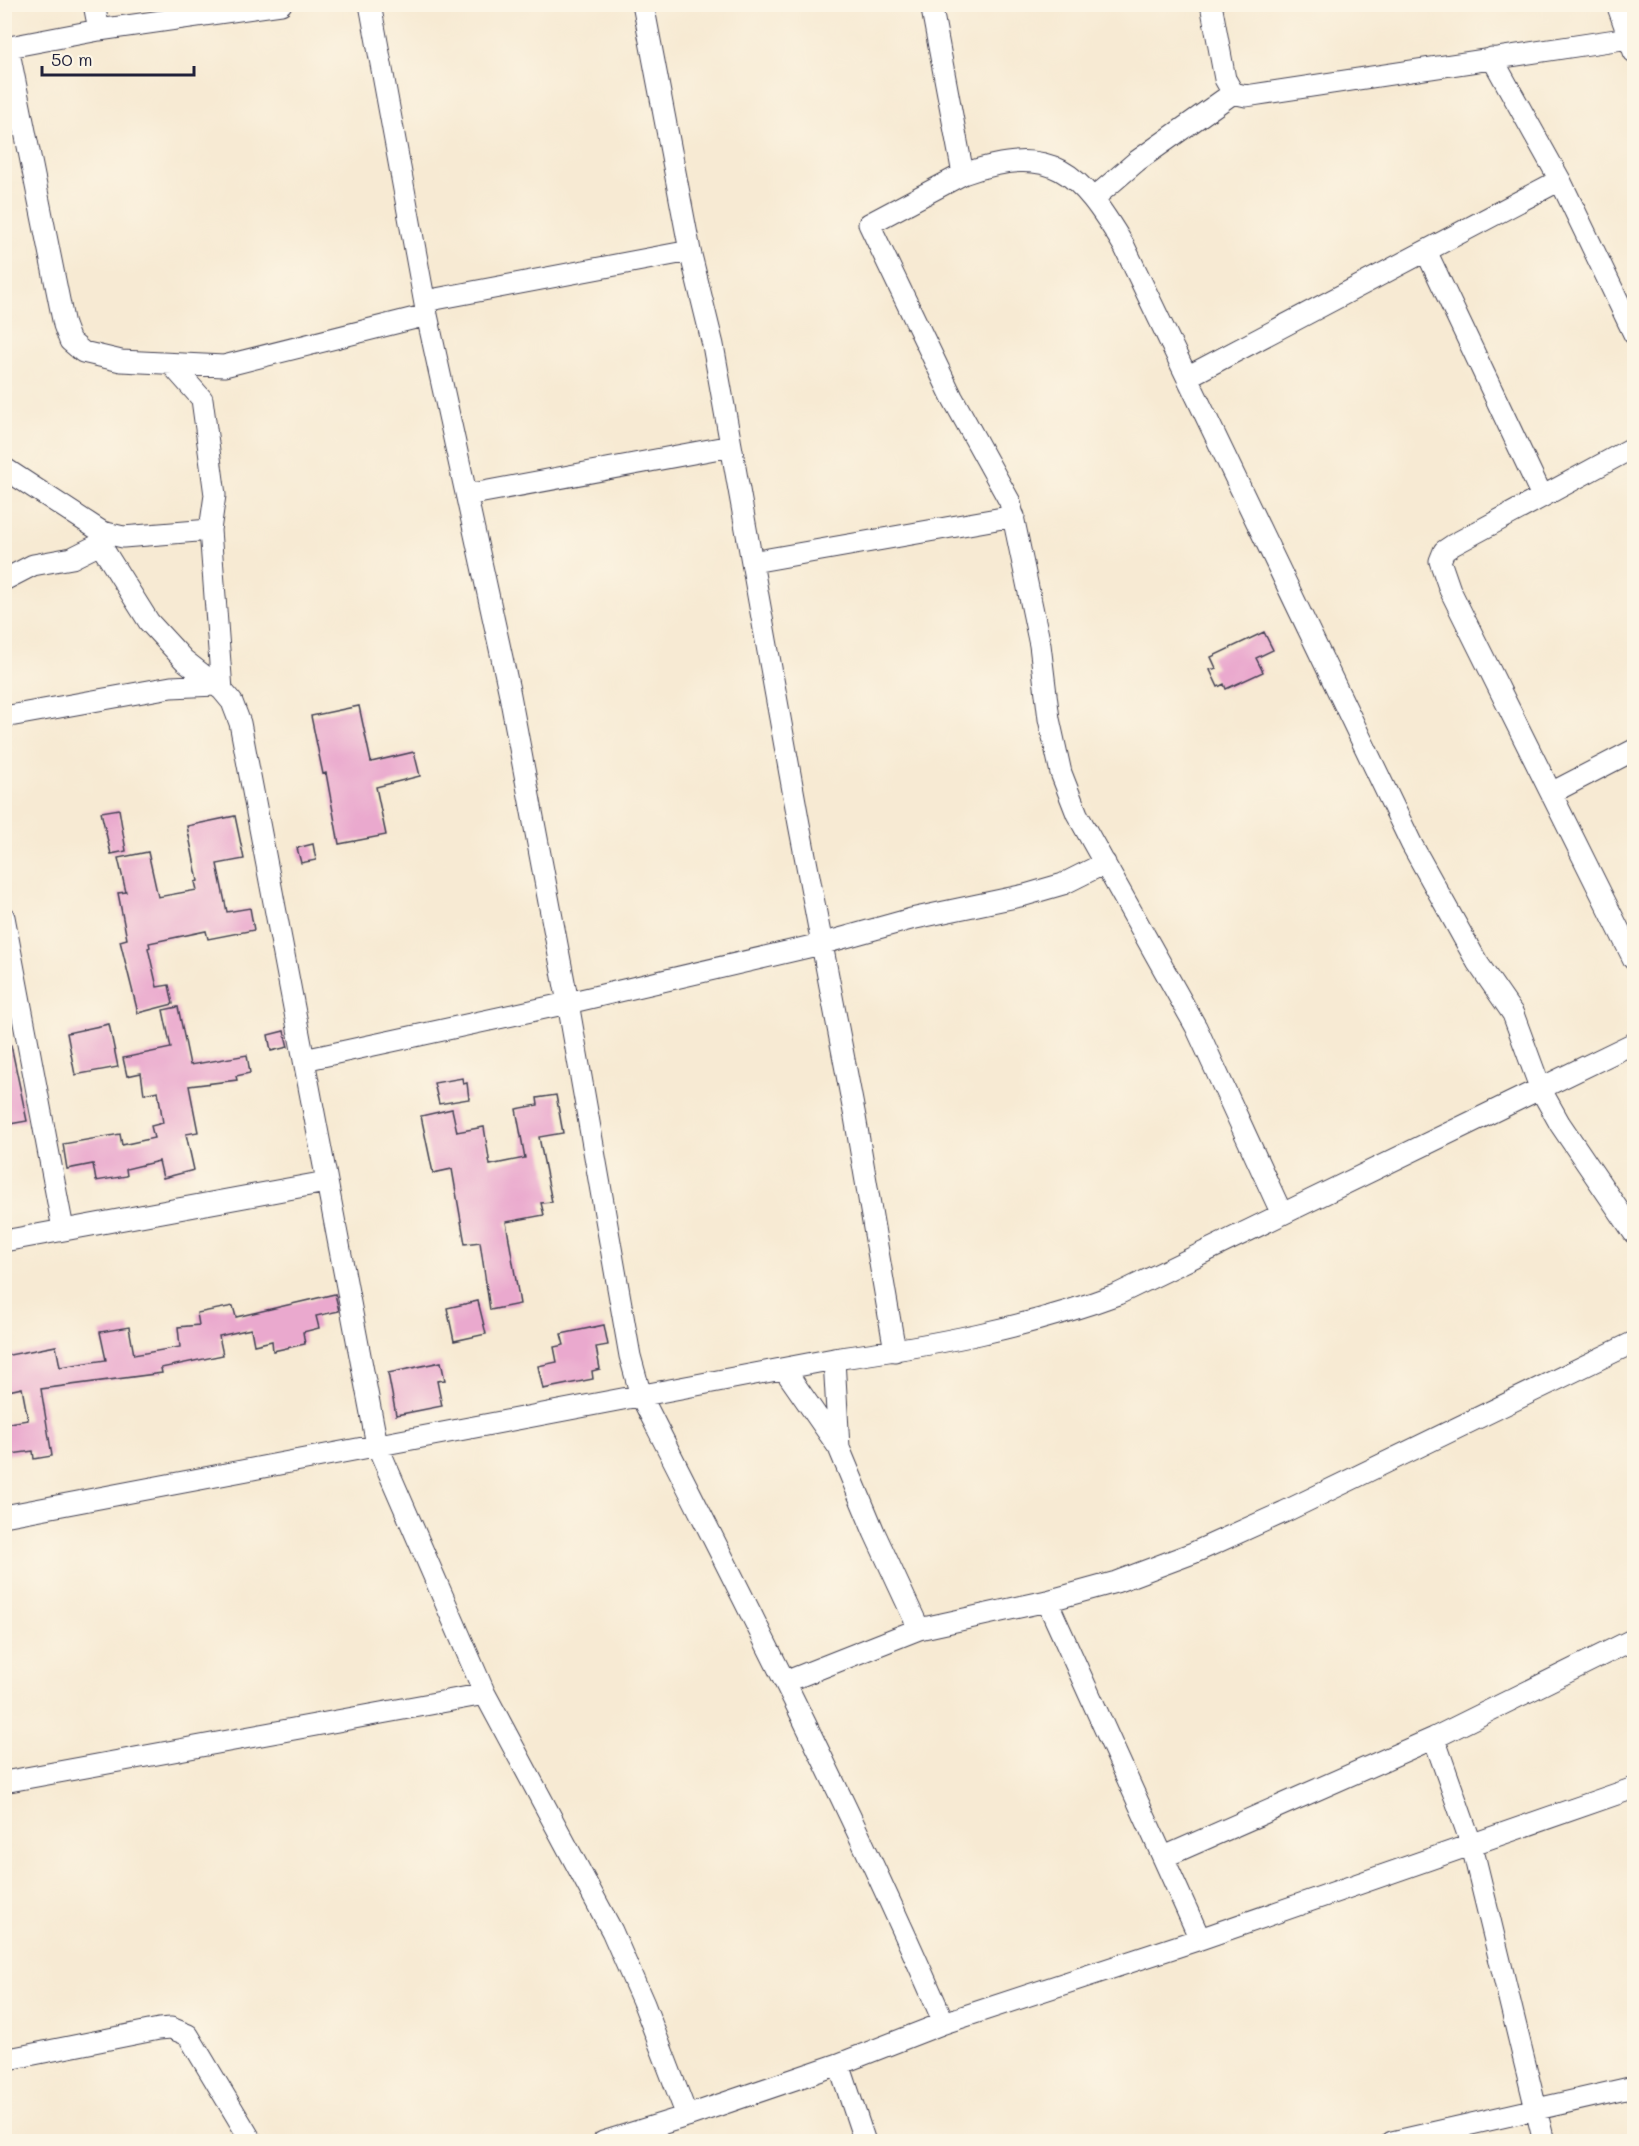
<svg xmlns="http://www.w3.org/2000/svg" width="1639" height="2146" font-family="Mali,sans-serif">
<rect width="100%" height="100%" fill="#fcf5e5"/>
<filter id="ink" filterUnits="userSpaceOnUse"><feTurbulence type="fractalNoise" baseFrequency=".0167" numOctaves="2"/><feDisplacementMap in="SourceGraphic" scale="12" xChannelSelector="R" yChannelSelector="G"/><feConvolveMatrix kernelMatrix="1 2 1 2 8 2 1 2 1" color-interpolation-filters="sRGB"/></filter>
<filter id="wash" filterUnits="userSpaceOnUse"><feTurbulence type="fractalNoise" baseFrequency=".008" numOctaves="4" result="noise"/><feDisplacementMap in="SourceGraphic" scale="24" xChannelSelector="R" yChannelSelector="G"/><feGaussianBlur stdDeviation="1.35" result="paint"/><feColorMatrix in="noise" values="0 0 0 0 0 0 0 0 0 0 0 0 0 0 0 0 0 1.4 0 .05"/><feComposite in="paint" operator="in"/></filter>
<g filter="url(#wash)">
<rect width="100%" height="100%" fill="#f7ead3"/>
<g id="blocks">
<path fill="#eaa9ce" d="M 1264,632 L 1273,650 L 1256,658 L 1263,672 L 1226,689 L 1224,684 L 1218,687 L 1210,670 L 1216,668 L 1211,657 Z
M 359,706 L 371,762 L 414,752 L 420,776 L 376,787 L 386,835 L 339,844 L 326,773 L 323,774 L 311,716 Z
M 119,809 L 126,851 L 111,854 L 101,812 Z
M 235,816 L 244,859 L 217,864 L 227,912 L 250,908 L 254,930 L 208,939 L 206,931 L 149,943 L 150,947 L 148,948 L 157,987 L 169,985 L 173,1004 L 138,1013 L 120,941 L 127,939 L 118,893 L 126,892 L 118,858 L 148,852 L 158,897 L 197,890 L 195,882 L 198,881 L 187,826 Z
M 313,844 L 316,860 L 301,863 L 297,848 Z
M 178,1007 L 190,1065 L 247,1055 L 250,1073 L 236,1076 L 237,1080 L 189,1086 L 198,1132 L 186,1134 L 194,1170 L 163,1178 L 159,1161 L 126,1169 L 127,1176 L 96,1181 L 93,1164 L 67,1169 L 63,1144 L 120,1134 L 122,1145 L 154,1138 L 151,1126 L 163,1123 L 158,1091 L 144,1094 L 141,1073 L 127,1076 L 123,1058 L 171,1048 L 163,1010 Z
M 109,1024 L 118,1067 L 75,1075 L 67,1033 Z
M 284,1031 L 288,1047 L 271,1051 L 268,1035 Z
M 11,1045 L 27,1121 L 4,1125 L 4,1046 Z
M 462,1078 L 463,1084 L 467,1083 L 469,1099 L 439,1104 L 434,1083 Z
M 556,1095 L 563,1133 L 539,1137 L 552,1202 L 541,1203 L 544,1215 L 506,1222 L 520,1304 L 490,1310 L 480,1242 L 465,1244 L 452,1169 L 433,1173 L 421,1116 L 452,1109 L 457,1132 L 484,1127 L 490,1165 L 525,1158 L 516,1109 L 538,1105 L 537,1098 Z
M 335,1294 L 339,1311 L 316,1316 L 319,1328 L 303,1332 L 305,1344 L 273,1351 L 272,1341 L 254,1345 L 251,1329 L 219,1336 L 223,1355 L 161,1368 L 162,1373 L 41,1389 L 52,1456 L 34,1459 L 33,1451 L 4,1455 L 4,1424 L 28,1420 L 22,1388 L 4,1392 L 4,1356 L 56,1346 L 60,1367 L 106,1360 L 100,1332 L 129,1327 L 134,1355 L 180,1347 L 178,1327 L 199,1325 L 197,1313 L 233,1306 L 236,1317 Z
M 478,1301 L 486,1334 L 454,1341 L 447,1308 Z
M 604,1325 L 608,1345 L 596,1347 L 600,1369 L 592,1371 L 593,1379 L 543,1389 L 538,1366 L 557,1362 L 554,1347 L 564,1345 L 561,1334 Z
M 441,1362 L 445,1380 L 437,1381 L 442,1406 L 396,1415 L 388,1373 Z"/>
</g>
</g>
<g filter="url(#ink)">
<use href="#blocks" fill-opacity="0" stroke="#424052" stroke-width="1.5"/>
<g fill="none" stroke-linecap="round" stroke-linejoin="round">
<defs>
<path id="minor" d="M 94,4 L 99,30
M 370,4 L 427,315 L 509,690 L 568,1003 L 630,1356 L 641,1396 C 746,1603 852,1810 944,2023
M 643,4 L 690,251 L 713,345 L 799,824 L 855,1117 L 895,1351
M 931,4 L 963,174 L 869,224 L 952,397 L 1010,502 L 1040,645 L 1049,719 L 1061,773 L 1077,814 L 1196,1027 L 1281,1212
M 1211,4 L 1225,79 L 1233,93 L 1246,96 L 1629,38
M 1617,4 L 1634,52
M 8,47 L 64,325 L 70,341 L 83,352 L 121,361 L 224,366 L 427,315
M 4,48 L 99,30 L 281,4
M 1492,58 L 1560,180 L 1634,334
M 963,174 C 1053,143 1079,171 1124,246 L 1412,845 L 1477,962 L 1513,1014 L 1541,1090 L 1560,1124 L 1634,1233
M 1094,198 L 1137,161 L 1233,93
M 1426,251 L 1542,496
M 425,301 L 690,251
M 1187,377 L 1560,180
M 1634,447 L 1453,545 L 1444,551 L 1440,561 L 1450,590 L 1634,960
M 4,468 L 102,532 L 123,537 L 210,530 L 215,495 L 202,399 L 171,364
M 467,495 L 731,446
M 210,530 L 222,690
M 102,532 L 100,544 L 149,622 L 184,660 L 222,690 L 232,702 L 240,723 L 377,1445 L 485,1694 L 612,1931 L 644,2004 L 687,2116
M 752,562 L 1014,516
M 4,580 L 33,565 L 72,558 L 100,544
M 4,717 L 171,687 L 216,685
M 1553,792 L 1634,750
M 4,917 L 63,1229
M 304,1060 L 568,1003 L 821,944 L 911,919 L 1025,895 L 1063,884 L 1105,863
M 4,1241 L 326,1182
M 834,1359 L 839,1448
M 784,1369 L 839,1448 L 874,1532 L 919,1629
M 4,1516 L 834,1359 C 930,1346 1027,1328 1118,1294 L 1634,1043
M 1047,1601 L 1200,1939
M 785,1682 L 919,1629 L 1047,1601 L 1116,1582 L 1193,1553 L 1284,1512 L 1634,1342
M 1434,1738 L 1472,1846 L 1544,2142
M 4,1782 L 485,1694
M 1164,1857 L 1434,1738 L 1634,1639
M 4,2060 L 159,2029 L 171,2028 L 188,2035 L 252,2142
M 839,2064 L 865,2142
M 603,2142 L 687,2116 L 839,2064 L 944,2023 L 1200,1939 L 1634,1788
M 1392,2142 L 1634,2087"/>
</defs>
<use href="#minor" stroke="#424052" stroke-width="23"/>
<use href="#minor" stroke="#fff" stroke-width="21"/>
</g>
</g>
<rect width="1639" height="2146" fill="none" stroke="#fcf5e5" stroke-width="24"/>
<path d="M42 66v9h152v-9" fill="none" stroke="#22223b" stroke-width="3"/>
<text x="51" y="66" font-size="18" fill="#22223b" stroke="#fcf5e5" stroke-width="4.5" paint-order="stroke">50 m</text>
</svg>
